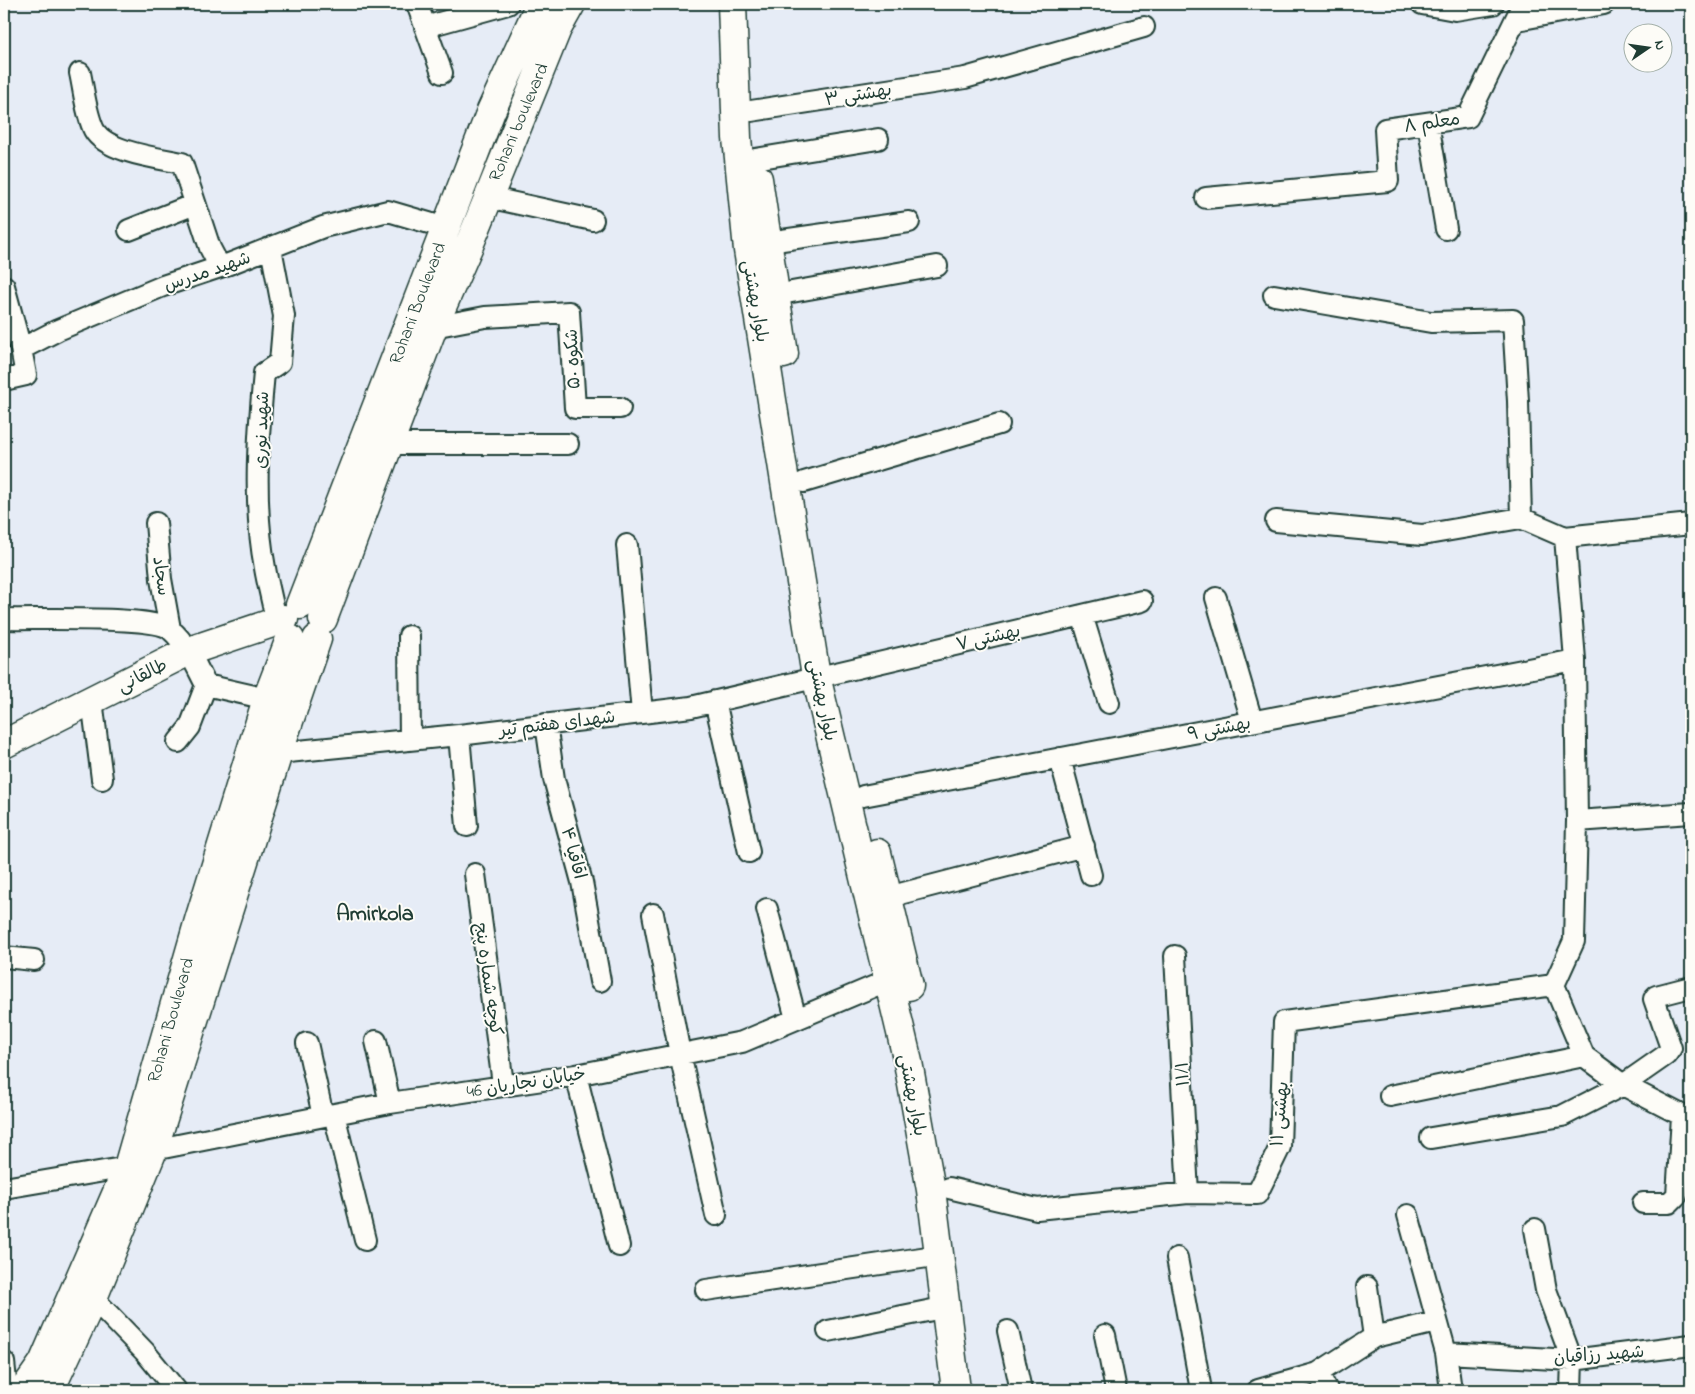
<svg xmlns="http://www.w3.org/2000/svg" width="1695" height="1394" font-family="'Indie Flower','Playpen Sans Arabic',sans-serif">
<rect width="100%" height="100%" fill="#e6ecf6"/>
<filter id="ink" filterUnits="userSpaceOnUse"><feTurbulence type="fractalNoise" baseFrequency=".02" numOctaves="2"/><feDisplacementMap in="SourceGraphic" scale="10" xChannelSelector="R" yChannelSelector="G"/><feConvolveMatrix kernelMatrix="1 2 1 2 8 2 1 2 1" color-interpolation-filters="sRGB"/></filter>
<g filter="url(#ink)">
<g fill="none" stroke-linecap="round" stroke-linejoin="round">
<defs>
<path id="street" d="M 417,4 L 442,73
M 1422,4 L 1455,10 L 1493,4
M 1517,20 L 1604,4
M 425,27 L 508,4
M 80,73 C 84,91 86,114 94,130 C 106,152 158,158 182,163 L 210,248 L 220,267
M 751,111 L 965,78 L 1144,27
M 1428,123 L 1446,229
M 755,159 L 878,139
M 487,197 L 593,220
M 1206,198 L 1388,181 L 1385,129 L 1468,117 L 1523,4
M 129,230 L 195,204
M 768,242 L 909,222
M 271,248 L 284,316 L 280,362 L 264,373 C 258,436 253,505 265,568 C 268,586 273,603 276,621
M 4,286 L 21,349
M 775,295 L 937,266
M 1274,295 L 1431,322 L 1513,320 L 1518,401 L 1521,518
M 433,327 L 485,317 L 569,312 L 575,408 L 620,408
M 4,380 L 26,375 L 21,349 L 58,330 L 163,286 L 229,264 L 323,227 L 388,211 L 446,228
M 389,444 L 568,444
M 804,482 L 999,424
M 1276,521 L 1422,535 L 1521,518 L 1565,537 L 1691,524
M 156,523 L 161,579 L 170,629
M 1565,537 L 1575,660 L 1577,821 L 1574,941 L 1554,985 L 1584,1056 L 1623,1085 L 1691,1120
M 627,545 L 642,713
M 1216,598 L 1252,721
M 1082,615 L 1109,703
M 4,619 C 32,620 155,615 171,630 C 188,645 196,666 206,685 L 267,699
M 409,636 L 410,740
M 92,700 L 102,779
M 715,701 L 749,852
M 546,724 L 554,779 L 582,882 L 600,981
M 459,735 L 467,826
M 178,742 L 190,727 L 206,685
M 278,753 L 459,735 L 691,707 L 1142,601
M 1060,758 L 1091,875
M 863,796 L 1575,660
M 1577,821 L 1691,813
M 475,874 L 503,1084
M 888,897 L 1084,846
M 767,909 L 796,1019
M 653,914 L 680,1054 L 716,1215
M 1175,956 L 1188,1193
M 4,957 L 34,960
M 376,1041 L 390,1103
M 307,1043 L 323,1116
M 576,1075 L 619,1246
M 1390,1096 L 1584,1056
M 334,1114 L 365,1240
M 1431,1138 L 1562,1116 L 1623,1085 L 1666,1055 L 1671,1048 L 1654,999 L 1656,996 L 1691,987
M 153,1150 L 390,1103 L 576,1075 L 742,1042 L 889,980
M 4,1188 L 128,1167
M 949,1188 L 1037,1209 L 1188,1193 L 1257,1194 L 1280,1147 L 1284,1022 L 1554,985
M 1643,1203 L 1669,1203 L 1677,1195 L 1682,1117
M 1408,1215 L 1446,1353 L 1451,1390
M 1535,1229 L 1546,1290 L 1572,1360 L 1571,1390
M 1177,1258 L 1201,1390
M 1367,1287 L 1374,1337
M 706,1290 L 941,1255
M 93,1298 L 145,1352 L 176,1390
M 828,1331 L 947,1307
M 1008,1331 L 1021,1390
M 1105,1335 L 1116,1390
M 1446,1353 L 1572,1360 L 1691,1345
M 4,1362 L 7,1390
M 1318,1373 L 1327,1390
M 1258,1390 L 1318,1373 L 1374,1337 L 1436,1322"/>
<path id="secondary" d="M 732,4 L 737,138 L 748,250 L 816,676 L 908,1062 L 931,1190 L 956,1390
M 758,179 L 784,354
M 4,744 L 189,651 L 284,619
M 877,853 L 909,986"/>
<path id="primary" d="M 300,605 L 491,111 L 540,4
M 323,619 L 433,327 L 470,243 L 557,29 L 571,4
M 24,1390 L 43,1363 L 128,1167 L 199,920 L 267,699 L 290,639
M 50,1390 L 93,1298 L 153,1150 L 278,753 L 317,639"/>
</defs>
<use href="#street" stroke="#1f3d34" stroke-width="24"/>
<use href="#secondary" stroke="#1f3d34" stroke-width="31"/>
<use href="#primary" stroke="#1f3d34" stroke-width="31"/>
<use href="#street" stroke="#fdfcf7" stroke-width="20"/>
<use href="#secondary" stroke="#fdfcf7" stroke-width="28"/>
<use href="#primary" stroke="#fdfcf7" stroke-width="28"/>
</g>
</g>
<g text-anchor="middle" stroke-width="4" stroke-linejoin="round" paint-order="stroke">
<g font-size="18" fill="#1f3d34" stroke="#fdfcf7">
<text transform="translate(858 94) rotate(-9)" y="6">بهشتی ۳</text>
<text transform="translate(518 122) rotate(-67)" y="6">Rohani boulevard</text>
<text transform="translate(1432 122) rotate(-8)" y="6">معلم ۸</text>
<text transform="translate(207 271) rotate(-19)" y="6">شهید مدرس</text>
<text transform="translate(756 301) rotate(80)" y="6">بلوار بهشتی</text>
<text transform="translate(417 303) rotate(-69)" y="6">Rohani Boulevard</text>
<text transform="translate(572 359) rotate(-93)" y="6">شکوه ۵۰</text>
<text transform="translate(261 430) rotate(-88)" y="6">شهید نوری</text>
<text transform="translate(162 576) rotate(82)" y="6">سجاد</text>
<text transform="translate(988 637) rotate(-13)" y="6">بهشتی ۷</text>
<text transform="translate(142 675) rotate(-27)" y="6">طالقانی</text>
<text transform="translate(823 700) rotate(78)" y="6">بلوار بهشتی</text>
<text transform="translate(557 723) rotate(-7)" y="6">شهدای هفتم تیر</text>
<text transform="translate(1219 728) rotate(-11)" y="6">بهشتی ۹</text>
<text transform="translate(574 853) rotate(75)" y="6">اقاقیا ۴</text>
<text transform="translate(489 979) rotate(82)" y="6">کوچه شماره پنج</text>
<text transform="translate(170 1020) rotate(-74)" y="6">Rohani Boulevard</text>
<text transform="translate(1182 1074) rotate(-93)" y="6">۱۱/۱</text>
<text transform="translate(526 1082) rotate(-9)" y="6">خیابان نجاریان 46</text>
<text transform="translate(913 1095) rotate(79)" y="6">بلوار بهشتی</text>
<text transform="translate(1279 1114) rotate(-85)" y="6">بهشتی ۱۱</text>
<text transform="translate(1599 1354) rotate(-4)" y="6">شهید رزاقیان</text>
</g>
<g font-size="22" font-weight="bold" fill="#1f3d34" stroke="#fdfcf7">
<text x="375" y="920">Amirkola</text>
</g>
</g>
<rect width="1695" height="1394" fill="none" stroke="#fdfcf7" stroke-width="20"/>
<rect x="10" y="10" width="1675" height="1374" fill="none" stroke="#1f3d34" stroke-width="2" filter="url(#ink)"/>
<g transform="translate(1648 48) rotate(77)"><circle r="24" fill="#fdfcf7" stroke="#a4b0a9"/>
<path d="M0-4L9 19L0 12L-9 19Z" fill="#1f3d34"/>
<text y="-8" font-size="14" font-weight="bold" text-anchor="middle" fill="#1f3d34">N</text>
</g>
</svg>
